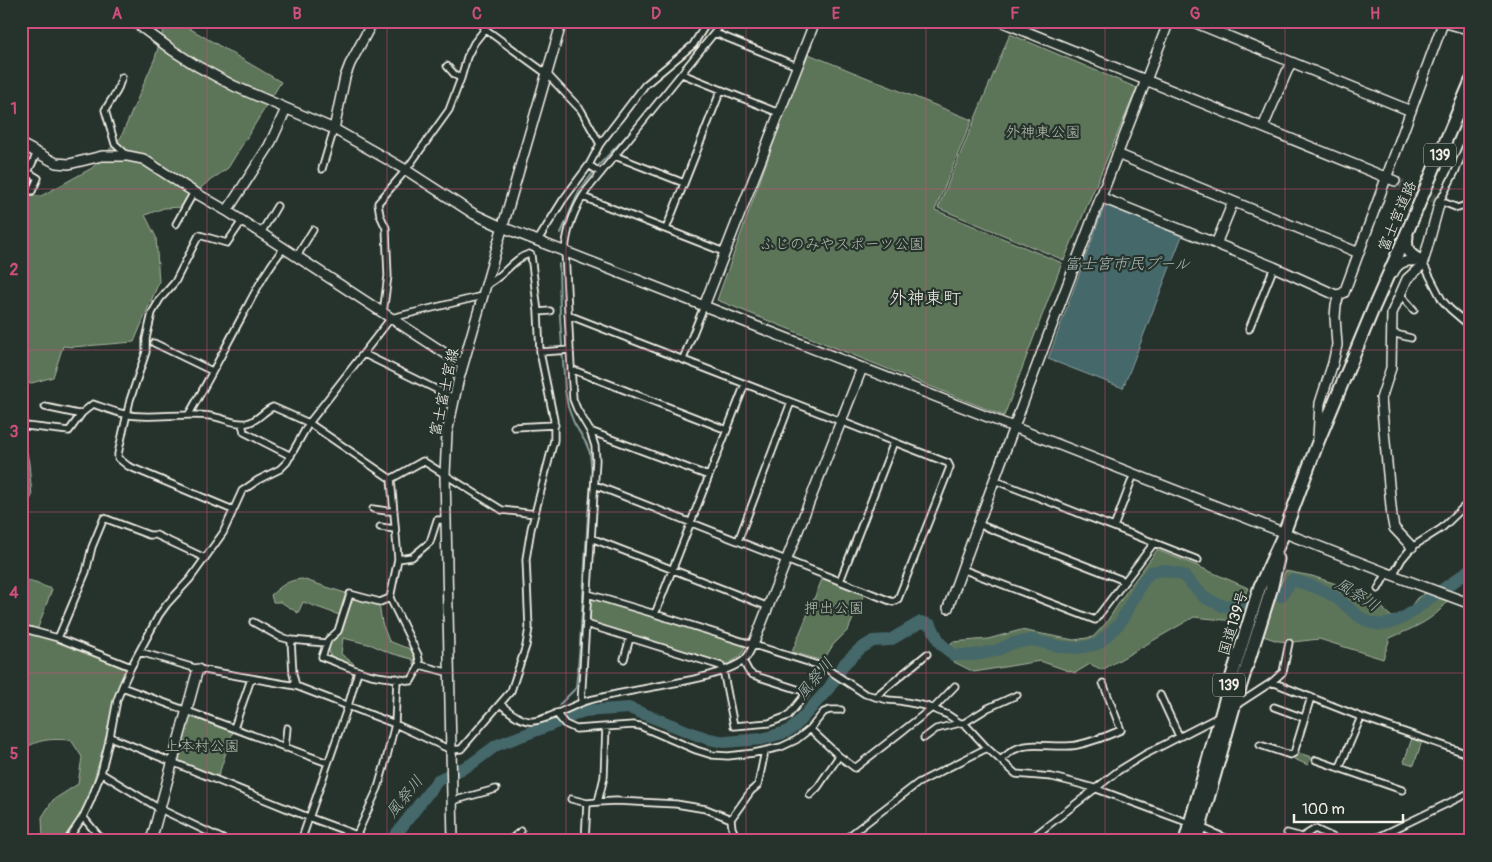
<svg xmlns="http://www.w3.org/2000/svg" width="1492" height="862" font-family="Pangolin,'Klee One',sans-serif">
<rect width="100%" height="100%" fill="#26332d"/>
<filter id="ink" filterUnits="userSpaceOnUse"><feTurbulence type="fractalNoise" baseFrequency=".02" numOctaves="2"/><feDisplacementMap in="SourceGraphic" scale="10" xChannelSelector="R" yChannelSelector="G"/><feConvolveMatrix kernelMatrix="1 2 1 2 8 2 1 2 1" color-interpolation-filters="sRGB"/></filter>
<g filter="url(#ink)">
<path fill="#5c7459" stroke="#a8b2a0" d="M 166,21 L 177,21 L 281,82 L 228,168 L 204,185 L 183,207 L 164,208 L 145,215 L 156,237 L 159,282 L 134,342 L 72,347 L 63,346 L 53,377 L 21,386 L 21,195 L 41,196 L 92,168 L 121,137 L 155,58 Z
M 1010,34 L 1137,88 L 1064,260 L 938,208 Z
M 806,53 L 972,120 L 935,210 L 1062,263 L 1004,416 L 717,300 Z
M 24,438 L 29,463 L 32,496 L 21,516 L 21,439 Z
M 1157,550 L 1195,565 L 1248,588 L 1234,621 L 1194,617 L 1102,670 L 1090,664 L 1075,673 L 1040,661 L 974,672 L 954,662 L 944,654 L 952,642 L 988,639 L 1021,630 L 1074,640 L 1093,637 L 1106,623 L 1126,592 Z
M 1285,571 L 1312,576 L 1373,596 L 1387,613 L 1392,617 L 1405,613 L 1409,609 L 1417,598 L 1427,592 L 1448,601 C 1433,621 1413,628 1390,638 L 1383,659 L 1319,639 L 1293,642 L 1278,641 L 1263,636 Z
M 823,577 L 864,594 L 848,630 L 833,645 L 823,661 L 792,652 Z
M 21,578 L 52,589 L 36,633 L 131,667 L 104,745 L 83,817 L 62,841 L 43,839 L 42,817 L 53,800 L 78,784 L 82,757 L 71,740 C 51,739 39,738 21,751 Z
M 302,579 L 379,604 L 382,623 L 389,641 L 404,647 L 415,650 L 420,660 L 416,668 L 412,659 L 390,653 L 372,645 L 343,638 L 341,654 L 353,663 L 355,668 L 341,665 L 330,657 L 328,644 L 343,630 L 342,616 L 303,602 L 298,613 L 281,602 L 273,602 L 271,595 C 281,586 288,580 302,579 Z
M 591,598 L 745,645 C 744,656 736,659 728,664 L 590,622 Z
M 186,709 L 234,728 L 217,780 L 173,762 Z
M 1412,738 L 1422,741 L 1414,765 L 1404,762 Z
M 1296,752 L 1311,757 L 1308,765 L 1294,759 Z"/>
<path fill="#45676b" stroke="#8b9e9d" d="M 1107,206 L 1182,236 L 1123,388 L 1048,359 L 1104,207 Z"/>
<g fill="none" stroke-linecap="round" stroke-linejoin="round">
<path stroke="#8b9e9d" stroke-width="2" d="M 707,37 L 720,21
M 561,233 L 579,191 L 599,165 L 634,128
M 559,705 L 576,688 L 580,645 L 588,514 L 592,474 L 590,453 L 586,443 L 574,423 L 568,407 L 565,390 L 560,317 L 559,264
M 548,726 L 553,718"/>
<path stroke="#45676b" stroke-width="12" d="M 1281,596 L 1292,580 C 1306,584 1322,588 1335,597 C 1346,604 1356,617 1369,622 C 1392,632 1413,611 1430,598 C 1444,588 1458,580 1471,568
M 389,841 L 394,837 L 438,780 L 470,765 L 497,745 L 548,726 L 584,711 L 629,708 L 697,735 L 709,739 L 725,742 L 762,739 L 786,732 L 794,727 L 829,688 L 845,663 L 860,649 L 873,641 L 890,640 L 921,622 L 931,625 L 940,643 L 953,655 L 974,655 L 995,651 L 1013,643 L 1032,640 L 1062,647 L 1079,648 L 1098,644 L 1120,623 L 1143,581 L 1151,572 L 1163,570 L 1183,575 L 1205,598 L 1223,606 L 1242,604"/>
<path stroke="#455049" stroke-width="9" stroke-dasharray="9 4.5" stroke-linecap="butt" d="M 1395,181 L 1440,201"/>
<defs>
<path id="street" d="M 480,21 L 485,29 L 547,74 L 581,110 L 600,144
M 715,33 L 797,66
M 447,66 L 455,75 L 461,78
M 682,74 L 779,113
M 122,77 L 117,91 L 105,110 L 115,144 L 128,156
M 1471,134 L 1455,172 L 1440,201 L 1458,208 L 1471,203
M 615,156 L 684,183
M 589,165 L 601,173
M 322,169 L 334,129
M 32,191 L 38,178 L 28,172 L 37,153
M 583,197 L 724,252
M 176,224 L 194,192
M 666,229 L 721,90
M 261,233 L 277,206
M 538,240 L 563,200 L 589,165 L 600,144 L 645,85 L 693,45 L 708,21
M 297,256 L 313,230
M 1422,261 L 1442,300 L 1450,309 L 1471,327
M 1400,294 L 1414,310
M 538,312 L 550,311
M 383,313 L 388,276 L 386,228 L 380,215 L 378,203 L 406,170 L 449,110 L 461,78 L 467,57 L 474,43 L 485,29
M 568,315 L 948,463 L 950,467 L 898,599 L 893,602 L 595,485
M 1249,329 L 1274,267
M 1392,333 L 1411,338
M 154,343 L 212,371
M 540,352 L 570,350
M 364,354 L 454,398
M 683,359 L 704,306
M 571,369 L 727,430
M 45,407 L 78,414 L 82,413
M 189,414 C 209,380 227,344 246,309 C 257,288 268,267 284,248
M 242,424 L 244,432 L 291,456
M 26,426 L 69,431 L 82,413 L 93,404 C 108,409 124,416 141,416 C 164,417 187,413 210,416 C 222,417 234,425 247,423 C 258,421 263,411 273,407 L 309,423 L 391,479 L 423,461 L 502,510 L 535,514
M 514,427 L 555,425
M 590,431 L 709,476
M 391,479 L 398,559 L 412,557 L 430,542 L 437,520 L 447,520
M 994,480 L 1198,560
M 373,509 L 387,511 L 394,511
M 233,510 L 128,466 L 118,458 L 118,454 L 130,400 L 146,352 L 146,339 L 152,313 L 160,299 L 175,282 L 199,235 L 227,243 L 242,221
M 978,524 L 1125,581
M 380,527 L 395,529
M 1114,527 L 1134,474
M 591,538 L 769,607
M 738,541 L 791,402
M 398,559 L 390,598 L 418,655 L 420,665 L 450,673
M 962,569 L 1095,620 L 1154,543
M 1393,575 L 1402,559 L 1412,547 L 1442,528 L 1471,500
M 840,581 L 894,442
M 1378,589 L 1387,573
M 588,594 L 655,614 L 824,667 L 865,694 L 888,700 L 900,701 L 926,706 L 948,715 L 960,723 L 964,723 L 987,748 L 1016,774 L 1052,777 L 1072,782 L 1094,788 L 1189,823
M 390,598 L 380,602 L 350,594 L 338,631 L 328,640 L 322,657 C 339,663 355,671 372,675 C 385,678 398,678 411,681 L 420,665
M 655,614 L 745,384
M 253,622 L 280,637 L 291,640 L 326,643
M 586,624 L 721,666 L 723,670 L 734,726 L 769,723 L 788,716 L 805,695 L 803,691 L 753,675 L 749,672 L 743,661
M 21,628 L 58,638 L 131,667
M 58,638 L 86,572 L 92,547 L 104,518 L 149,535 L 156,535 L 205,558
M 291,640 L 293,674 L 296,686
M 140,652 L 198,669 L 296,686 L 395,724 L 451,750 L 461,749 L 511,691 L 526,646 L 529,628 L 526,559 L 531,529 L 554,440 L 554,420 L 540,352 L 538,312 L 531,255 L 529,254 C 513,258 503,278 486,285
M 624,659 L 630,638
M 1272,682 L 1283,672 L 1289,643
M 122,687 L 328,763
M 1160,695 L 1179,736
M 875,697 L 927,654
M 581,703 L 596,460 L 595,446 L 590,431 L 577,409 L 573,399 L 570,350 L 565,251 C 567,228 574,209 587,190 L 724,21
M 500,704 C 508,710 518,720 529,721 C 542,723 571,706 586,701 C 612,694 638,690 664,685 C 690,680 717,676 740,663 C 747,659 750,652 753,645
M 1235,706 L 1272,682 L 1361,717 L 1471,755
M 1274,707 L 1304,718
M 934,708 L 955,686
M 556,713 L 565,724 L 576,729 L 633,725 L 640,726 L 696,750 L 712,755 L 728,756 L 754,753 L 781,747 L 796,740 L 810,729 L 824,712 L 830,710 L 841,710
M 964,723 L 988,708 L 1017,695
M 606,727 L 604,777 L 598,802 L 616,801 L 676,804 L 706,809 L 731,819
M 234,728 L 251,679
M 810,729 L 839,756 L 855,768 L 932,708
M 110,737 L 308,817 L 357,835
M 924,738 L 936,729 L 960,723
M 1260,745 L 1290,755 L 1294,753 L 1311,697
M 285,748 L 287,728
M 1000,760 C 1005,757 1010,751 1016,749 C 1031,741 1058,749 1077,745 C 1092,742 1107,736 1121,730 L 1103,683
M 1316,760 L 1402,790
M 1339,769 L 1361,717
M 101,773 L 160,809 L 227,841
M 810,795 L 818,787 L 839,756
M 571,799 L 587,803 L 598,802
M 452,801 L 496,789
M 83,817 L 103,841
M 1200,827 L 1230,840
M 1287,833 L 1302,837 L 1315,829 L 1341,841
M 67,841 L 83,817 L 91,800 L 101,773 L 110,737 L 117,700 L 122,687 L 131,667 L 159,615 L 167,604 L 190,579 L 223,533 L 242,491 L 258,480 L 280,469 L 287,462 L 309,423 L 391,318 L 482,296
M 301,841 L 348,706 L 358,671
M 354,841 L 378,788 L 386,760 L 395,724 L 397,678
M 509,841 L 521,831
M 585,841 L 587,803
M 738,841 L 732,828 L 731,819 L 751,791 L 758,785 L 765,751
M 837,841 L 845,839 L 918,783 L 987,748
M 1028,841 L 1118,771 L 1144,755 L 1220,716
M 1370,841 L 1471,792"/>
<path id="secondary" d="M 133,21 L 172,50 L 197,66 L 234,86 L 334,129 L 406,170 L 474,214 L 502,227 L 1387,573 L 1471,604
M 1000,21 L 1395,181
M 1191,21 L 1411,111
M 1439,21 L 1471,30
M 1263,127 L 1291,62
M 334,129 L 345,77 L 350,64 L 373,21
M 21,144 L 56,163 L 69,164 L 102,156 L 128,156 L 143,159 L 194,192 L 227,211 L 463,365
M 1117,154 L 1359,253
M 1100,197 L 1274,267 L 1336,295 L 1344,293 L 1443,23
M 227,211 L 269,146 L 286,109
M 1216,244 L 1233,202
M 1393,273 C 1399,261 1407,260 1419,261
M 704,306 L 815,21
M 1318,437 L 1320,403 L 1333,363 L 1337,345 L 1335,317 L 1336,305 L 1339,295
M 1412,547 L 1394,528 L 1392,517 L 1381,399 L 1391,368 L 1392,313 L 1407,279 L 1419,268 L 1425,256 L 1440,201
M 948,608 C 1018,411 1093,216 1169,21
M 753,645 L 862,368
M 151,841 L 198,669
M 453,841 L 445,474 L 447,433 L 458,382 L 562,21"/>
<path id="highway" d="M 1407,236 C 1405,250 1409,256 1422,261
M 1185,841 L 1231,679 L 1260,586 L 1284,533 L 1318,442 L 1374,307 L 1408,230 L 1471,81
M 1196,841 L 1234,707 L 1271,590 L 1278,559"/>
</defs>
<use href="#street" stroke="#f4f1e8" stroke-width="9"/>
<use href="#secondary" stroke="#f4f1e8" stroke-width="12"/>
<use href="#highway" stroke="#f4f1e8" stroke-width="15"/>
<use href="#street" stroke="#26332d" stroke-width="5.5"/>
<use href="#secondary" stroke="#26332d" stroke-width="9"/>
<use href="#highway" stroke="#26332d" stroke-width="11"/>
</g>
</g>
<path fill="none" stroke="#ce4e7e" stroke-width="1" stroke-opacity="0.55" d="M 207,21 L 207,841M 387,21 L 387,841M 566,21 L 566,841M 746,21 L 746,841M 926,21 L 926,841M 1105,21 L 1105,841M 1285,21 L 1285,841M 21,189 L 1471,189M 21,350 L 1471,350M 21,512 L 1471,512M 21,673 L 1471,673"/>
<g text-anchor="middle" stroke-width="4.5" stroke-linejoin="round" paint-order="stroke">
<g fill="#26332d" stroke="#b6b8b0" stroke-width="1">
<rect x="1424" y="143.5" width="32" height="23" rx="4"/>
<rect x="1213" y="673.5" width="32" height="23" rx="4"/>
</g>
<g font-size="14" font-weight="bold" fill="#f4f1e8">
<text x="1440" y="160">139</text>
<text x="1229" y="690">139</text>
</g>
<g font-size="15" fill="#b7bfaf" stroke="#26332d">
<text x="1043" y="137">外神東公園</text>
<text x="842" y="249">ふじのみやスポーツ公園</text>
<text x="834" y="613">押出公園</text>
<text x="202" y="751">上本村公園</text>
</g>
<g font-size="15" fill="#f4f1e8" stroke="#26332d">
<text transform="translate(1397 216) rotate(-67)" y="5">富士宮道路</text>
<text transform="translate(444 392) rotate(-78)" y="5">富士富士宮線</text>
<text transform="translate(1233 623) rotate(-73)" y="5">国道139号</text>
</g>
<g font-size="16" font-style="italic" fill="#aebab6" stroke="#26332d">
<text x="1127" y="269">富士宮市民プール</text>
<text transform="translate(1358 594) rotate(32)" y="6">風祭川</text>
<text transform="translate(814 678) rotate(-50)" y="6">風祭川</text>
<text transform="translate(404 796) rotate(-51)" y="6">風祭川</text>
</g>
<g font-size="18" fill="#f4f1e8" stroke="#26332d">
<text x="925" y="304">外神東町</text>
</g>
</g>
<rect width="1492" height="862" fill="none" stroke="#26332d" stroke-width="55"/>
<path d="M1294 814v8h109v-8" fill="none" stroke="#f4f1e8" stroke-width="2.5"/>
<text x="1302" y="814" font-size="15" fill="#f4f1e8" stroke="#26332d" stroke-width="4" paint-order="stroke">100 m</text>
<rect x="28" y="28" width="1436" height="806" fill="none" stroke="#ce4e7e" stroke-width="2"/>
<g font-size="16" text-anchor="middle" font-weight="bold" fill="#ce4e7e">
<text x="117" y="19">A</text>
<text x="297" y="19">B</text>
<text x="477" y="19">C</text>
<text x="656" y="19">D</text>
<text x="836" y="19">E</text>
<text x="1015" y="19">F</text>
<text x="1195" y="19">G</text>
<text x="1375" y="19">H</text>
<text x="14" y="114">1</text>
<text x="14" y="275">2</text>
<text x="14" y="437">3</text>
<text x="14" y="598">4</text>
<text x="14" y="759">5</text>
</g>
</svg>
